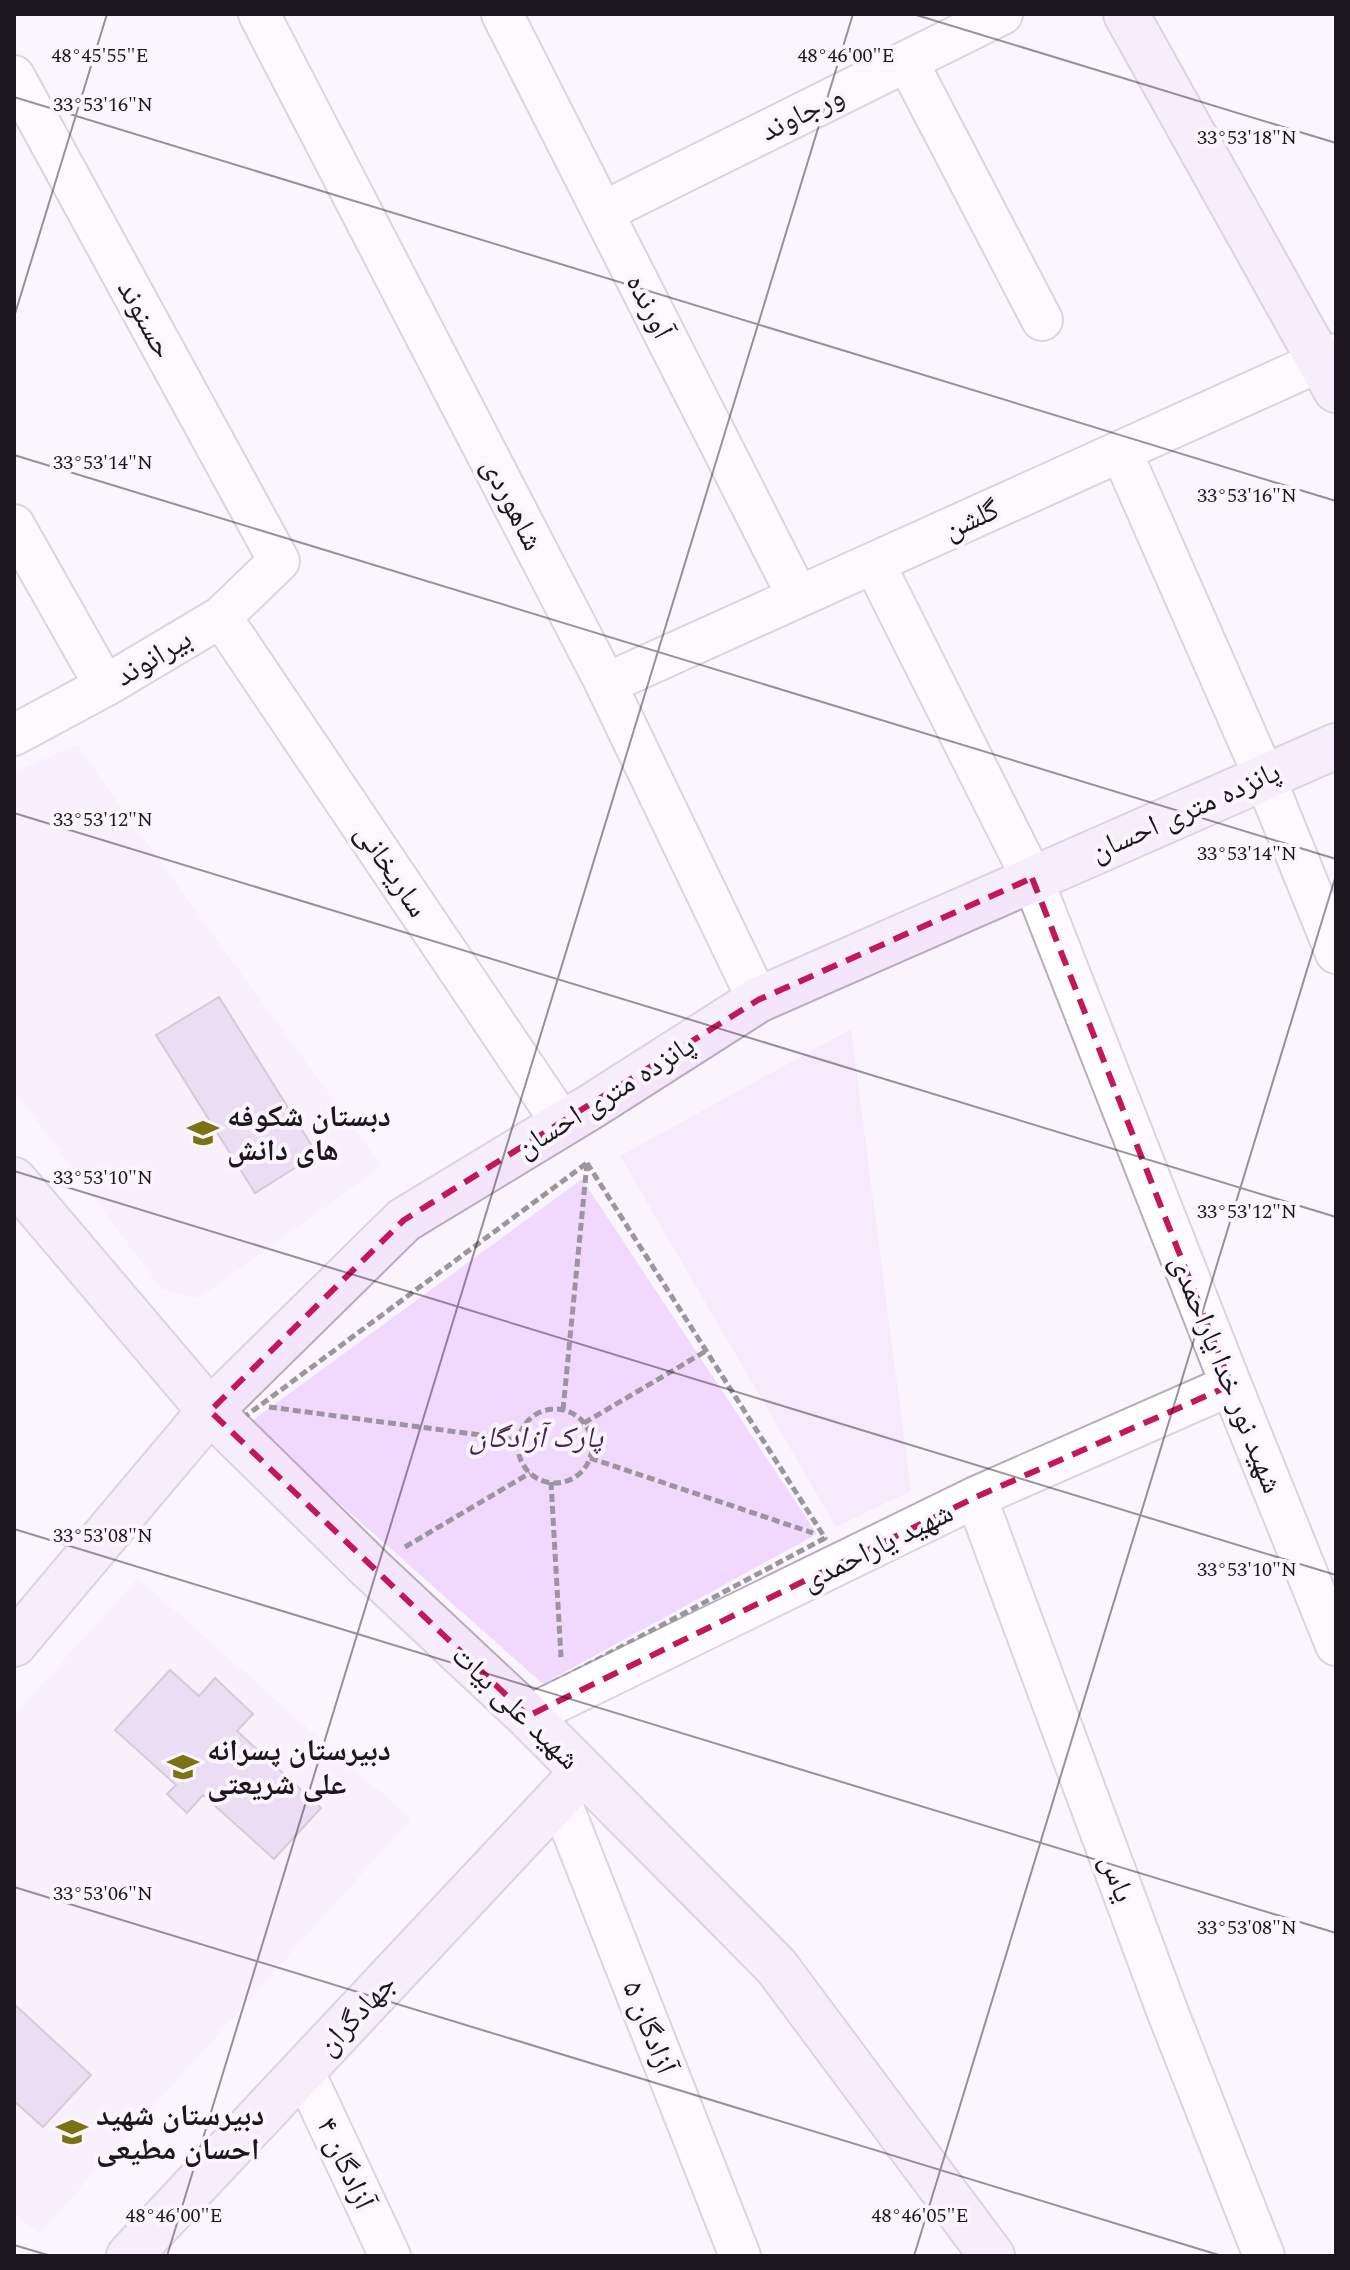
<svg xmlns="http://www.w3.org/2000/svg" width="1350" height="2270" font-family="Spectral,'Noto Naskh Arabic',serif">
<rect width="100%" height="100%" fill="#faf5fd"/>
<path fill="#f6ebfc" d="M 77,745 L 227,954 L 382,1166 L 198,1299 L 162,1290 L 14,1090 L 14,772 Z
M 851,1029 L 911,1491 L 836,1527 L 620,1156 Z
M 138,1578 L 411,1819 L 39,2234 L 14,2213 L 14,1715 Z"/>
<path fill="#f1d9fe" d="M 582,1179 L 817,1534 L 543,1684 L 249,1423 Z"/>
<path fill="#dac0e9" stroke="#a498ab" stroke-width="2" d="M 219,997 L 317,1154 L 255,1193 L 156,1035 Z
M 170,1670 L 199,1696 L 215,1678 L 253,1714 L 237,1731 L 321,1808 L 274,1859 L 203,1795 L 187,1813 L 167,1794 L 176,1785 L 115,1730 Z
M 14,2004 L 91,2075 L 43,2127 L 14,2101 Z"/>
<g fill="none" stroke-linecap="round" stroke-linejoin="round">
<defs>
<path id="street" d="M 259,14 L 604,680 L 758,1000
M 502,14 L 798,597
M 907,61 L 1042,320
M 14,76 L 279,561 L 221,617 L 105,686 L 14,735
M 603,212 L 1002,14
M 1121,451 L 1264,776 L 1336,953
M 14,525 L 105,686
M 874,563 L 1032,878 L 1231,1385 L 1336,1645
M 221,617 L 562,1123
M 604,680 L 621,677 L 1336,354
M 976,1497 L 1168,2013 L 1264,2256
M 528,1716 L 976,1497 L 1231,1385
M 559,1797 L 740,2256
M 303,2070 L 390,2256"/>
<path id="secondary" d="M 1126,14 L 1336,390
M 14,1180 L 210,1411 L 370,1568 L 528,1716 L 776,1966 L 992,2256
M 14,1644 L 210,1411 L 404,1220 L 592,1106 L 758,1000 L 1336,746
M 129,2256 L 583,1772"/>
</defs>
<use href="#street" stroke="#b7abbe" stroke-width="44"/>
<use href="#secondary" stroke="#b7abbe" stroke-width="48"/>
<path stroke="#9b969e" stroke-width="5" stroke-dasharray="8 4" stroke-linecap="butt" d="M 587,1163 L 825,1538 L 531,1695 L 235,1424 Z
M 269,1407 L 518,1440
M518 1446a37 37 0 1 1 74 0a37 37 0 1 1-74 0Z
M 563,1410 L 587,1163
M 584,1423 L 706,1351
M 590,1458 L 813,1533
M 551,1482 L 561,1657
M 405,1547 L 530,1473"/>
<use href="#street" stroke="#fff" stroke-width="40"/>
<use href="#secondary" stroke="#f4e5fb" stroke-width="44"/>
</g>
<path d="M0 0H1350V2270H0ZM 1032,878 L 1231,1385 L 976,1497 L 528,1716 L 210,1411 L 404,1220 L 758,1000 Z" fill="#faf5fd" fill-opacity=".55" fill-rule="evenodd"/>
<path fill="none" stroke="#c2185b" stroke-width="6" stroke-dasharray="16 10" stroke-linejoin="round" d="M 1032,878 L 1231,1385 L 976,1497 L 528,1716 L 210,1411 L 404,1220 L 758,1000 Z"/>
<path fill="none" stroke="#1c171e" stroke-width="2" stroke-opacity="0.45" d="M 913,14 L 1336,143M 14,97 L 1336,501M 14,317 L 107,14M 14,455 L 1336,859M 14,813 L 1336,1217M 14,1171 L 1336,1575M 14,1529 L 1336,1933M 14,1887 L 1222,2256M 14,2245 L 51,2256M 167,2256 L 853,14M 914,2256 L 1336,875"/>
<defs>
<symbol id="school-bare" viewBox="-9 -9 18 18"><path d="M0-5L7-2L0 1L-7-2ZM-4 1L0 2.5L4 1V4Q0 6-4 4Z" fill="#7b7214" stroke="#faf5fd" stroke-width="2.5" paint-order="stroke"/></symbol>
</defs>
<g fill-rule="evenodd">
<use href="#school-bare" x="181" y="1111" width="44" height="44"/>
<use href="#school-bare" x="161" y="1745" width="44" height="44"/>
<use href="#school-bare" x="50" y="2110" width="44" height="44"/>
</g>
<g text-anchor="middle" stroke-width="8" stroke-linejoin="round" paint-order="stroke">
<g font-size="30" fill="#1c171e" stroke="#faf5fd">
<text transform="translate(802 113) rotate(-26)" y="10">ورجاوند</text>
<text transform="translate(650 306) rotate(63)" y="10">آورنده</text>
<text transform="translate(146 319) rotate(61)" y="10">حسنوند</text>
<text transform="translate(513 504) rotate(63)" y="10">شاهوردی</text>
<text transform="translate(971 519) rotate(-24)" y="10">گلشن</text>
<text transform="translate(153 657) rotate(-31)" y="10">بیرانوند</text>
<text transform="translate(1185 811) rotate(-24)" y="10">پانزده متری احسان</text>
<text transform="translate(392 870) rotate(56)" y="10">ساریخانی</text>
<text transform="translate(605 1096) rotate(-32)" y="10">پانزده متری احسان</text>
<text transform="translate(1227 1374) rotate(68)" y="10">شهید نور خدا یاراحمدی</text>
<text transform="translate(877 1546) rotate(-26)" y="10">شهید یاراحمدی</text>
<text transform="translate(516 1707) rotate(44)" y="10">شهید علی بیات</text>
<text transform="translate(1118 1878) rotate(70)" y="10">یاس</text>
<text transform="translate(356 2014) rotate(-47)" y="10">جهادگران</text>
<text transform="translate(650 2027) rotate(68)" y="10">آزادگان ۵</text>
<text transform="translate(346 2163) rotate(65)" y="10">آزادگان ۴</text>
</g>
<g font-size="30" font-weight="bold" fill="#1c171e" stroke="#faf5fd" text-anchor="start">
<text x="227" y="1126">دبستان شکوفه<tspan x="227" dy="34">های دانش</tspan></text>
<text x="207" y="1760">دبیرستان پسرانه<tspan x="207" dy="34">علی شریعتی</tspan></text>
<text x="96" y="2125">دبیرستان شهید<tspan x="96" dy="34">احسان مطیعی</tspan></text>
</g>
<g font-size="30" font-style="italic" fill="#472557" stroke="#faf5fd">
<text x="536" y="1447">پارک آزادگان</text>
</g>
</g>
<g font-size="20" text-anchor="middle" fill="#1c171e" stroke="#faf5fd" stroke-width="8" stroke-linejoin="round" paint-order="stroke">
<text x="100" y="62">48°45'55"E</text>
<text x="846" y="62">48°46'00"E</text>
<text x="103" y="111">33°53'16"N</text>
<text x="1247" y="144">33°53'18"N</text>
<text x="103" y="469">33°53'14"N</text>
<text x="1247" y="502">33°53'16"N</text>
<text x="103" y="826">33°53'12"N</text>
<text x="1247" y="860">33°53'14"N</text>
<text x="103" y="1184">33°53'10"N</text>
<text x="1247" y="1218">33°53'12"N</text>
<text x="103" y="1542">33°53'08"N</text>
<text x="1247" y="1576">33°53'10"N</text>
<text x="103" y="1900">33°53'06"N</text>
<text x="1247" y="1934">33°53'08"N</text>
<text x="174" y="2222">48°46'00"E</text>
<text x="920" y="2222">48°46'05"E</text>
</g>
<rect width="1350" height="2270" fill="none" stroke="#1c171e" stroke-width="32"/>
</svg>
